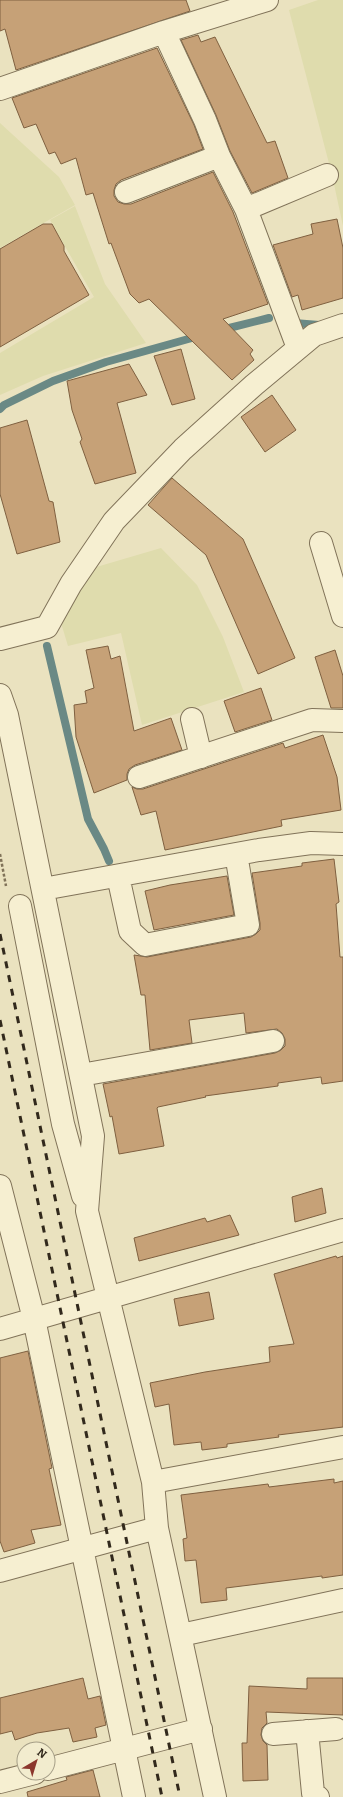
<svg xmlns="http://www.w3.org/2000/svg" width="343" height="1797" font-family="Bitter,serif">
<rect width="100%" height="100%" fill="#eae2bf"/>
<path fill="#dfdcad" d="M 318,0 L 343,0 L 343,226 L 332,175 L 289,10 Z
M 0,123 L 59,177 L 75,205 L 0,248 Z
M 75,206 L 105,284 L 146,343 L 43,376 L 0,395 L 0,353 L 94,297 L 50,220 Z
M 161,548 L 197,585 L 223,637 L 244,692 L 142,725 L 121,633 L 68,646 L 61,623 L 93,568 Z"/>
<g fill="none" stroke-linecap="round" stroke-linejoin="round">
<path stroke="#6a8985" stroke-width="8" d="M 294,323 L 319,325
M 221,330 L 269,318
M 0,409 L 4,405 L 53,381 L 106,362 L 199,336
M 47,646 L 88,819 L 104,849 L 109,861"/>
</g>
<path fill="#c6a177" stroke="#7f6040" d="M 0,0 L 186,0 L 190,11 L 16,70 L 5,29 L 0,31 Z
M 198,35 L 201,42 L 215,37 L 267,143 L 275,141 L 288,178 L 252,193 L 230,151 L 216,115 L 181,40 Z
M 157,48 L 194,125 L 203,149 L 121,180 L 116,184 L 114,190 L 114,196 L 118,202 L 124,204 L 131,204 L 213,172 L 233,212 L 268,304 L 223,319 L 253,350 L 250,354 L 254,360 L 232,380 L 149,299 L 139,303 L 130,294 L 111,243 L 109,244 L 93,193 L 86,195 L 76,158 L 61,164 L 55,152 L 49,154 L 36,124 L 24,128 L 12,98 Z
M 337,219 L 343,248 L 343,298 L 302,310 L 298,295 L 292,297 L 273,245 L 313,234 L 311,224 Z
M 43,224 L 52,224 L 64,246 L 64,251 L 89,295 L 0,347 L 0,249 Z
M 181,349 L 195,399 L 172,405 L 154,356 Z
M 129,364 L 147,395 L 117,403 L 136,473 L 95,484 L 80,442 L 82,439 L 72,410 L 67,381 Z
M 272,395 L 296,430 L 265,452 L 241,417 Z
M 27,420 L 49,501 L 53,502 L 60,542 L 17,554 L 0,494 L 0,428 Z
M 172,478 L 243,539 L 295,658 L 258,674 L 206,555 L 148,505 Z
M 108,646 L 111,659 L 120,656 L 134,731 L 171,718 L 182,750 L 135,765 L 129,769 L 127,774 L 127,780 L 94,793 L 76,737 L 74,705 L 87,703 L 85,691 L 94,688 L 86,650 Z
M 335,650 L 343,676 L 343,708 L 331,708 L 315,657 Z
M 261,688 L 272,720 L 235,732 L 224,701 Z
M 323,735 L 337,777 L 341,810 L 281,820 L 282,826 L 165,850 L 156,811 L 141,815 L 132,787 L 137,789 L 143,789 L 283,743 L 285,748 Z
M 334,859 L 339,902 L 336,904 L 340,957 L 343,957 L 343,1081 L 322,1084 L 321,1077 L 278,1083 L 278,1086 L 205,1096 L 206,1097 L 158,1107 L 157,1108 L 164,1146 L 119,1154 L 112,1116 L 110,1117 L 103,1084 L 275,1053 L 281,1050 L 285,1046 L 285,1039 L 282,1033 L 277,1029 L 246,1033 L 244,1013 L 189,1020 L 192,1043 L 150,1050 L 145,995 L 141,995 L 134,955 L 147,957 L 251,937 L 256,934 L 260,930 L 260,923 L 252,873 L 302,866 L 302,863 Z
M 227,876 L 234,915 L 154,930 L 145,891 L 170,885 Z
M 322,1188 L 326,1213 L 295,1222 L 292,1197 Z
M 230,1215 L 239,1235 L 139,1261 L 134,1238 L 205,1218 L 207,1222 Z
M 336,1256 L 337,1258 L 343,1256 L 343,1427 L 278,1435 L 279,1437 L 227,1444 L 227,1447 L 202,1450 L 201,1442 L 174,1445 L 169,1404 L 155,1407 L 150,1383 L 205,1372 L 270,1362 L 269,1347 L 294,1344 L 274,1274 Z
M 209,1292 L 214,1319 L 179,1326 L 174,1299 Z
M 28,1351 L 52,1468 L 49,1469 L 61,1525 L 31,1530 L 35,1543 L 4,1552 L 0,1541 L 0,1358 Z
M 334,1479 L 334,1483 L 343,1481 L 343,1575 L 322,1578 L 322,1576 L 226,1588 L 227,1600 L 201,1603 L 196,1560 L 185,1561 L 183,1539 L 187,1538 L 181,1495 L 268,1484 L 269,1487 Z
M 83,1678 L 88,1699 L 100,1696 L 106,1725 L 95,1728 L 97,1737 L 73,1742 L 69,1728 L 37,1733 L 15,1740 L 12,1731 L 0,1734 L 0,1698 Z
M 307,1678 L 343,1678 L 343,1715 L 266,1712 L 267,1723 L 262,1728 L 261,1735 L 263,1741 L 267,1745 L 268,1780 L 243,1781 L 242,1743 L 247,1743 L 249,1686 L 307,1689 Z
M 93,1770 L 100,1797 L 28,1797 L 27,1792 L 67,1780 L 66,1777 Z"/>
<g fill="none" stroke-linecap="round" stroke-linejoin="round">
<defs>
<path id="minor" d="M 164,32 L 205,120 L 219,156 L 246,209 L 298,348
M 0,89 L 164,32 L 267,0
M 126,192 L 219,156
M 246,209 L 327,175
M 321,543 L 343,616
M 0,639 L 47,627 L 71,584 L 114,521 L 183,449 L 254,385 L 314,335 L 343,325
M 0,695 L 7,715 L 93,1136 L 87,1211 L 153,1482 L 157,1528 L 215,1797
M 192,719 L 201,757
M 139,777 L 312,720 L 343,721
M 118,876 L 130,931 L 145,945 L 248,925 L 236,854
M 43,889 L 259,850 L 311,843 L 343,844
M 20,906 L 63,1124 L 83,1196
M 81,1075 L 273,1041
M 0,1186 L 34,1319 L 134,1797
M 0,1329 L 343,1230
M 153,1482 L 343,1447
M 0,1571 L 157,1528
M 181,1635 L 343,1600
M 307,1731 L 313,1793 L 318,1797
M 273,1734 L 336,1729
M 48,1769 L 201,1729
M 0,1782 L 35,1773"/>
</defs>
<use href="#minor" stroke="#817359" stroke-width="24"/>
<path stroke="#817359" stroke-width="2.5" stroke-dasharray="3 2" stroke-linecap="butt" d="M 0,854 L 6,886"/>
<use href="#minor" stroke="#f6efd1" stroke-width="22"/>
<path stroke="#32291c" stroke-width="3" stroke-dasharray="7 7" stroke-linecap="butt" d="M 0,934 L 180,1797
M 0,1020 L 162,1797"/>
</g>
<g transform="translate(36 1761) rotate(38)"><circle r="19" fill="#f2ecce" stroke="#a59e87"/>
<path d="M0-3L7 15L0 10L-7 15Z" fill="#8c372d"/>
<text y="-6" font-size="11" font-weight="bold" text-anchor="middle" fill="#32291c">N</text>
</g>
</svg>
